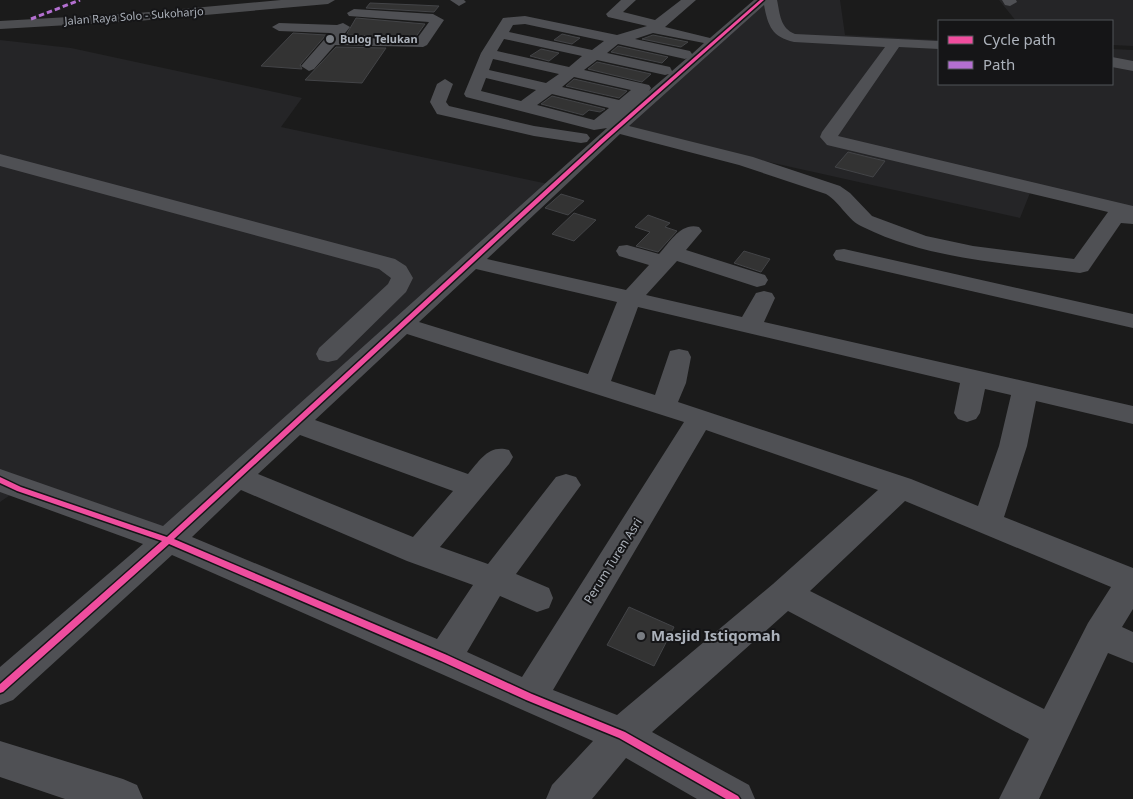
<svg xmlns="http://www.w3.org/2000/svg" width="1133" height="799" font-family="'Noto Sans',sans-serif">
<rect width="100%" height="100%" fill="#1b1b1b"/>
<path fill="#252527" d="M 762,0 L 840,0 L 845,35 L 939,40 L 939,84 L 1112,84 L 1112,49 L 1133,50 L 1133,212 L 1032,188 L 1020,218 L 617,128 Z
M 999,0 L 1133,0 L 1133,46 L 1112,45 L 1112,21 L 1016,21 Z
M 0,40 L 71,48 L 302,98 L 281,127 L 553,185 L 168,540 L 19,489 L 0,502 Z"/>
<path fill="#333" stroke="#434447" d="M 370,3 L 418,5 L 439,6 L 434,12 L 366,8 Z
M 356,18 L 425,24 L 415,38 L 346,35 Z
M 293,33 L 326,35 L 300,65 L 302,69 L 261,66 Z
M 562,34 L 575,37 L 580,38 L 572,44 L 554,40 Z
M 653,35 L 688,42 L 681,47 L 642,39 Z
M 618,46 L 668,57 L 662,63 L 611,52 Z
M 336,47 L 386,48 L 362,83 L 305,80 Z
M 541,49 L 559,53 L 549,61 L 530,56 Z
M 597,62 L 651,74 L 642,82 L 588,69 Z
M 574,79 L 627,91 L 619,98 L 566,86 Z
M 552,96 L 605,109 L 600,112 L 589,110 L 583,115 L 541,104 Z
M 848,152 L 868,157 L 885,161 L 873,177 L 835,167 Z
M 561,194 L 584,201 L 568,215 L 545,208 Z
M 574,213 L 596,220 L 574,241 L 552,234 Z
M 648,215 L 670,223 L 665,227 L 677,231 L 658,252 L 636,246 L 650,232 L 635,227 Z
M 744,251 L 770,259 L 761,272 L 734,263 Z
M 629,607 L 674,627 L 654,666 L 607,645 Z"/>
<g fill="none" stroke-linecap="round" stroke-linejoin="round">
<path fill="#4f5054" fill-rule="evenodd" d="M 450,0 L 464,0 L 466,2 L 459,6 Z
M 621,0 L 636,0 L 623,12 L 655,20 L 681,0 L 696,0 L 665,27 L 710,38 L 754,0 L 777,0 C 780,14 780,28 795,34 L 939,41 L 939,49 L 899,47 L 838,136 L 1133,206 L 1133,224 L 1121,223 L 1088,271 L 1080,273 C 1008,263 929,260 863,227 C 847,220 841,203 826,194 L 739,165 L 620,134 L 487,259 L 626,290 L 649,265 L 619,256 L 616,251 L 619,246 L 627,245 L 659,254 C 670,242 681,222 699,227 L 702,231 L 686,250 L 765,275 L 768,280 L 765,285 L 757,287 L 677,261 L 646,295 L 742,317 L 756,293 L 764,291 L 772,293 L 775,298 L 764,322 L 1133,406 L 1133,424 L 1036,401 L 1027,446 L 1004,517 L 1133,568 L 1133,609 L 1122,627 L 1133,632 L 1133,663 L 1108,653 L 1039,799 L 999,799 L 1029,739 L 788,611 L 652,732 L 749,785 L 755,799 L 697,799 L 626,758 L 592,799 L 546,799 L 552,785 L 593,741 L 172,555 L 13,700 L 0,705 L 0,667 L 143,544 L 0,492 L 0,469 L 163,526 L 607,128 L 594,130 L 466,97 L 464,94 L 481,53 L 503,18 L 525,16 L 617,35 L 647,26 L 608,17 L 606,14 ZM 764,5 C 768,26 772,37 794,42 L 885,47 L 822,132 L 820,137 L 827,145 L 1108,212 L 1074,259 L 973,246 L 926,236 L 872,216 L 850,193 L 840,186 L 753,157 L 629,126 ZM 525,24 L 604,41 L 592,50 L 509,32 L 513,25 ZM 653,33 L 704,43 L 692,54 L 690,51 L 635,39 ZM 504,39 L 582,56 L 569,67 L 497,51 ZM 618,44 L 685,59 L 687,58 L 672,71 L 670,67 L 607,53 ZM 493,59 L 559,74 L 546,83 L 489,70 ZM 597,60 L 665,75 L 669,74 L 649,91 L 651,88 L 649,85 L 584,70 ZM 574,77 L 631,90 L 619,100 L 562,87 ZM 486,78 L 536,90 L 521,101 L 481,91 ZM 552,94 L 609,108 L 594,120 L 537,105 ZM 476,269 L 617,302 L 588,374 L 419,322 ZM 638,307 L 960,383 L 954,413 L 958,419 L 967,422 L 976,419 L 980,413 L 985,389 L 1011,395 L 999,446 L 978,506 L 911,479 L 678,402 L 686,383 L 691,357 L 688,351 L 679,349 L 670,351 L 655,395 L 611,381 ZM 407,334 L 684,422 L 522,677 L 467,652 L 500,596 L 537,612 L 549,608 L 553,598 L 549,588 L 516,574 L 581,485 L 576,477 L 566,474 L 556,477 L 488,564 L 440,547 L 509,464 L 513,457 L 509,450 C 489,444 480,460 468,474 L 315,420 ZM 706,430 L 878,490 L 773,584 L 617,715 L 553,690 ZM 300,435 L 453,491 L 413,537 L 258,474 ZM 241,490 L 407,561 L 473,585 L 437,639 L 192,537 ZM 905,501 L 1111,587 L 1088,623 L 1044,709 L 810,591 Z
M 1002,0 L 1016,0 L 1017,2 L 1010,6 L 1005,5 Z
M 354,9 L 433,14 L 444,20 L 427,45 L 423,47 L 335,45 L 314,69 L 309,71 L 301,66 L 330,33 L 279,31 L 272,27 L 279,23 L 337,25 L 343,23 L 350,27 L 342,37 L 416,40 L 429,22 L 349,16 L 347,13 Z
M 1112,57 L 1133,61 L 1133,71 L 1112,67 Z
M 445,79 L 453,84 L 446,102 L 449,106 L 534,126 L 581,133 L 587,134 L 590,138 L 587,142 L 581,143 L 534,136 L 437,114 L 430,102 L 437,84 Z
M 0,154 L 395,259 L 406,266 L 413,278 L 406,292 L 337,360 L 328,362 L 319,360 L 316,354 L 319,348 L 388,284 L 391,278 L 379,269 L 0,166 Z
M 844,249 L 1133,314 L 1133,328 L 836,260 L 833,255 L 836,250 Z
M 0,741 L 123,779 L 137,785 L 143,799 L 65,799 L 0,777 Z"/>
<path fill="#4c4d50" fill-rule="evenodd" d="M 281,0 L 335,0 L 328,4 L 138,21 L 0,29 L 0,21 L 138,13 Z"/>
<path stroke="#b36fd0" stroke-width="3" stroke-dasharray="5.5 3" stroke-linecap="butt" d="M 31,19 L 80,0"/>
<defs>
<path id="cycleway" d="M 760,0 L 764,0 L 604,142 L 174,539 L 447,655 L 532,694 L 625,732 L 738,796 L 740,799 L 726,799 L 619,738 L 526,700 L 441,661 L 169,544 L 3,692 L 0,693 L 0,684 L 162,541 L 17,491 L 0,483 L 0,477 L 21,487 L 167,537 L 600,140 Z"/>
</defs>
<use href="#cycleway" stroke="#151517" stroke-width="3"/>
<use href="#cycleway" fill="#ef4d9e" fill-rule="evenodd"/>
</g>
<g fill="#797d83" stroke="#151517" stroke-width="2">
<circle cx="330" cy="39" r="5"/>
<circle cx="641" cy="636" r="5"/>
</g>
<g text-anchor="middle" stroke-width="4" stroke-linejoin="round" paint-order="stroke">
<g font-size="11" fill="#acb2bb" stroke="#151517">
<text transform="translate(134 16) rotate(-4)" y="4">Jalan Raya Solo - Sukoharjo</text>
</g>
<g font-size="11" font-weight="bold" fill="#acb2bb" stroke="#151517" text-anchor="start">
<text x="340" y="43">Bulog Telukan</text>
</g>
<g font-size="12" fill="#acb2bb" stroke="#151517">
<text transform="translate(613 561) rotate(-58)" y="4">Perum Turen Asri</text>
</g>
<g font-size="15" font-weight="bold" fill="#acb2bb" stroke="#151517" text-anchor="start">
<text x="651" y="641">Masjid Istiqomah</text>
</g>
</g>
<rect x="938" y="20" width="175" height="65" fill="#151517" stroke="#515459"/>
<rect x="948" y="36" width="25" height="8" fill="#ef4d9e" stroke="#515459"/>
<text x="983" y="45" font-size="15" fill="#acb2bb">Cycle path</text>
<rect x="948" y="61" width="25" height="8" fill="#b36fd0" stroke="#515459"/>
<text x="983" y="70" font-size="15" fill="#acb2bb">Path</text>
</svg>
